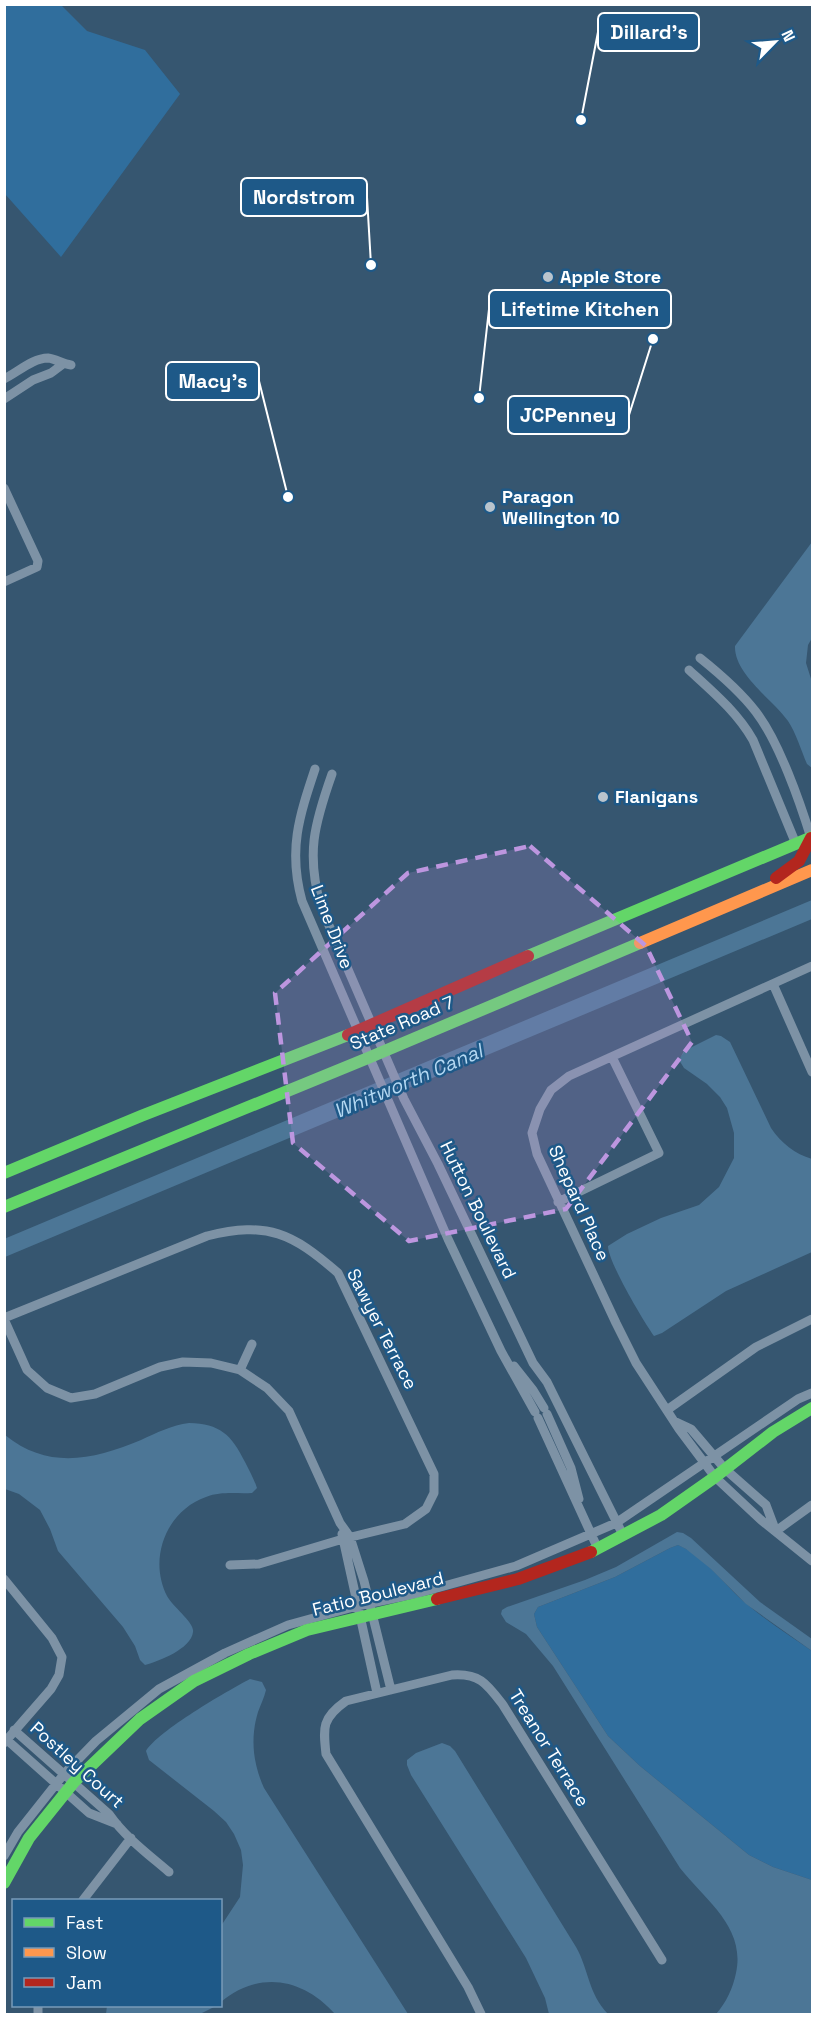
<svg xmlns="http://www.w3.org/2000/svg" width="817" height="2019" font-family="'Space Grotesk',sans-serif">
<rect width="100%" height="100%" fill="#365670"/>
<path fill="#306e9d" d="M 4,5 L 62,5 L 62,6 L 87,31 L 145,50 L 180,94 L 61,257 L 5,194 Z
M 678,1545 C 707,1557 724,1586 748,1605 C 768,1622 791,1636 812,1651 L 812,1880 L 773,1867 L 749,1855 L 640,1766 L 608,1736 L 537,1627 L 534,1614 L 538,1607 L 615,1577 L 670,1548 Z"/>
<path fill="#4c7696" d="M 812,542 L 812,638 L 808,645 L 806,663 L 812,682 L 812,768 L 807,764 C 801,750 796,733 788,721 C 772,699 734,674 735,646 Z
M 812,900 L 812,919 L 5,1257 L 4,1239 Z
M 716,1035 L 721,1036 L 730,1042 L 771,1128 C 781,1143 795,1154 812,1159 L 812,1252 L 726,1291 L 662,1333 L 654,1336 C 644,1322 608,1262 608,1246 L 627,1234 L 661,1218 L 699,1205 L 719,1187 L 734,1158 L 734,1133 L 727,1108 L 720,1097 L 707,1084 L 684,1068 L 679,1060 L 684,1051 Z
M 189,1423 C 220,1424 231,1434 245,1462 C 249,1470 254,1479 257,1488 L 252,1493 C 236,1494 222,1491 206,1497 C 166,1511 148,1559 167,1596 C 172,1606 195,1623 193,1632 C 191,1649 159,1661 145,1665 L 140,1660 L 135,1646 L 123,1627 L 58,1551 L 50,1529 L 40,1510 L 19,1494 L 5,1489 L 5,1435 C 48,1470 93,1460 141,1440 C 156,1433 172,1425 189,1423 Z
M 677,1532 L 683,1533 L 691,1538 L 760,1602 L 812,1639 L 812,1651 L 746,1604 L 711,1569 L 686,1549 L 678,1545 L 670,1548 L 615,1577 L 538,1607 L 534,1614 L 537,1627 L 608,1736 L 640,1766 L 749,1855 L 773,1867 L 812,1880 L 812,2014 L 716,2014 C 726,2003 733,1988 736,1973 C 746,1927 705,1900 680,1868 L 553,1666 L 526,1634 L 506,1622 L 501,1614 L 502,1610 L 507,1607 L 585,1580 L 616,1567 Z
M 250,1679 L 262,1682 L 266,1690 C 264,1698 261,1704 258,1712 C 250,1738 253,1764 264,1788 L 408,2014 L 335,2014 C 303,1978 259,1970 221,2002 L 221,1926 L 240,1897 L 243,1865 L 241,1850 L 234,1834 L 226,1822 L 214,1811 L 149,1760 L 146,1751 C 158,1731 227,1691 250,1679 Z
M 442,1743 L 450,1746 L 455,1751 L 576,1947 C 589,1970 588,1993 608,2014 L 549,2014 L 545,1998 L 526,1958 L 411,1775 L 407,1765 L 407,1760 L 416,1753 Z
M 107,2006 L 216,2006 L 200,2014 L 106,2014 Z"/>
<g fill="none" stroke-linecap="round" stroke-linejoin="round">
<path stroke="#7d92a5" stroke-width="9" d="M 4,379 C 18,372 33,358 48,358 C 56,359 63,364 71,365
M 4,399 L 33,380 L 51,373 L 63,364
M 4,488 L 38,561 L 37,567 L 4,582
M 700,658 C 720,674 740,691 756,712 C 779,742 800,802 811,838
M 689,670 C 713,692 737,712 753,740 L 796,844
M 315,769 C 299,817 288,850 302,901 L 448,1239 L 501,1351 L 535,1412
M 332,774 C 314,825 306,854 321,907 L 404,1099 L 438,1164 L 533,1363 L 547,1382 L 623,1535
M 812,966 L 569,1076 L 551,1090 L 540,1109 L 532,1133 L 537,1154 L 616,1323 L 636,1363 L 679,1429 L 715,1477 L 761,1520 L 812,1561
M 773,984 L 812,1072
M 558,1202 L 659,1153 L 612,1057
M 4,1318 L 207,1236 C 268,1221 292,1233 338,1273 L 434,1474 L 434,1493 L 426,1509 L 405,1524 L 343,1539 L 259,1564 L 230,1565
M 4,1319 L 27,1370 L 47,1388 L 71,1398 L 95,1394 L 160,1367 L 183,1362 L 211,1363 L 240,1370 L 267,1388 L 289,1411 L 340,1523 L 350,1537 L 364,1581 L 391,1690
M 514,1366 L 533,1390 L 544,1408
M 240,1370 L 252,1344
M 667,1410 L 756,1347 L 812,1319
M 547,1414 L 571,1468 L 579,1499
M 538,1418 L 598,1549
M 676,1422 L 691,1429 L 725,1469 L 766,1505 L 775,1529
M 776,1531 L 812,1505
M 342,1534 L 377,1693
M 4,1579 L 52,1638 L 62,1657 L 59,1675 L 51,1689 L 4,1743
M 14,1730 L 109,1814 C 125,1837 148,1854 169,1872
M 7,1740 L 89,1813 L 117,1824
M 4,1856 L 18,1832 L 64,1774 L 96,1741 L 159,1689 L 225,1653 L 288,1625 L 357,1606 L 419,1593 L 516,1566 L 616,1523 L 798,1399 L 812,1393
M 83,1900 L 131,1838
M 38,2014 L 38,2006
M 481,2014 L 468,1987 L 326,1754 C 323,1727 322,1718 346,1701 L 452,1675 C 480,1673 487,1684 503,1705 L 662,1960"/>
<path stroke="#63d668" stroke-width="12" d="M 528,956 L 812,837
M 4,1173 L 141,1116 L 348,1035
M 4,1207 L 368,1058 L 640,943
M 591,1552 L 661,1515 L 715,1477 L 773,1432 L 812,1408
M 4,1883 L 29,1838 L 74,1782 L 140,1719 L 194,1681 L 249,1654 L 307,1630 L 437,1599"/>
<path stroke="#ff974d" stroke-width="12" d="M 640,943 L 812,870"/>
<path stroke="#b3261e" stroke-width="12" d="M 776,878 L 799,861 L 811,838
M 348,1035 L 528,956
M 437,1599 L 518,1579 L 591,1552"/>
</g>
<path fill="#bd96df" fill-opacity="0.2" stroke="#bd96df" stroke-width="4.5" stroke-dasharray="12 8" stroke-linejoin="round" d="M 530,846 L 646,946 L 692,1042 L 566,1209 L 409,1241 L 293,1143 L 275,993 L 408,873 Z"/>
<g fill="#b9c4cd" stroke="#1e5988" stroke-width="2">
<circle cx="548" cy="277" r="6"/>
<circle cx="490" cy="507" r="6"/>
<circle cx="603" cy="797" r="6"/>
</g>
<g text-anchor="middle" stroke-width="5" stroke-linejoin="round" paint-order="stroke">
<g font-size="18" font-weight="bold" fill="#fff" stroke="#1e5988" text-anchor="start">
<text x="560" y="283">Apple Store</text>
<text x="502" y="503">Paragon<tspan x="502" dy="21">Wellington 10</tspan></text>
<text x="615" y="803">Flanigans</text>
</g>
<g font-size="18" fill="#fff" stroke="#1e5988">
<text transform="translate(332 927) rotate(69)" y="6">Lime Drive</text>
<text transform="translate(402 1023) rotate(-23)" y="6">State Road 7</text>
<text transform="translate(579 1203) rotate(66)" y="6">Shepard Place</text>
<text transform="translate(478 1210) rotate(64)" y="6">Hutton Boulevard</text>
<text transform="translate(382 1329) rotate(63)" y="6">Sawyer Terrace</text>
<text transform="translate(378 1594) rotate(-14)" y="6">Fatio Boulevard</text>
<text transform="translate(549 1748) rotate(58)" y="6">Treanor Terrace</text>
<text transform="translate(77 1765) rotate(42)" y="6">Postley Court</text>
</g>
<g font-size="20" font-style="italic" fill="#b4d8f2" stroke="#1e5988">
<text transform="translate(408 1081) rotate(-23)" y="7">Whitworth Canal</text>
</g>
</g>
<path fill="none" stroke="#fff" stroke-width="2" d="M581 120L598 32M371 265L367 197M479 398L489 309M288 497L259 381M653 339L629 415"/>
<g fill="#fff" stroke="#1e5988" stroke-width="2">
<circle cx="581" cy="120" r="6"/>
<circle cx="371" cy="265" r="6"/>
<circle cx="479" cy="398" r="6"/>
<circle cx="288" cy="497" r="6"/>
<circle cx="653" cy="339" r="6"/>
</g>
<g fill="#1e5988" stroke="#fff" stroke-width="2">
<rect x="598" y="13" width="101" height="38" rx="6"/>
<rect x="241" y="178" width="126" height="38" rx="6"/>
<rect x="489" y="290" width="182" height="38" rx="6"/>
<rect x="166" y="362" width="93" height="38" rx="6"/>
<rect x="508" y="396" width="121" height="38" rx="6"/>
</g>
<g font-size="20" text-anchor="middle" font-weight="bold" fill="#fff">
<text x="649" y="39">Dillard's</text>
<text x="304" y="204">Nordstrom</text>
<text x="580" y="316">Lifetime Kitchen</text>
<text x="213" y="388">Macy's</text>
<text x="568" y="422">JCPenney</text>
</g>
<rect width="817" height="2019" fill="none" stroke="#ffffff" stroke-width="12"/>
<rect x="12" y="1899" width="210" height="108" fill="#1e5988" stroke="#789bb8" stroke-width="1.5"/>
<rect x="24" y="1918" width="30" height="9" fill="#63d668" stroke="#789bb8" stroke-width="1.5"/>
<text x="66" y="1929" font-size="18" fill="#ffffff">Fast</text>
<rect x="24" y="1948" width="30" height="9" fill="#ff974d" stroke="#789bb8" stroke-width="1.5"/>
<text x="66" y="1959" font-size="18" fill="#ffffff">Slow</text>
<rect x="24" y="1978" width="30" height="9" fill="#b3261e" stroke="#789bb8" stroke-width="1.5"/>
<text x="66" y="1989" font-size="18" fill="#ffffff">Jam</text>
<g transform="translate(775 42) rotate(65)" stroke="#1e5988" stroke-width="4.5" paint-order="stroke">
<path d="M0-4.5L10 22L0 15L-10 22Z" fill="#ffffff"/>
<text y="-9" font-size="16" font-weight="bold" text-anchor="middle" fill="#ffffff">N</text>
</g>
</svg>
